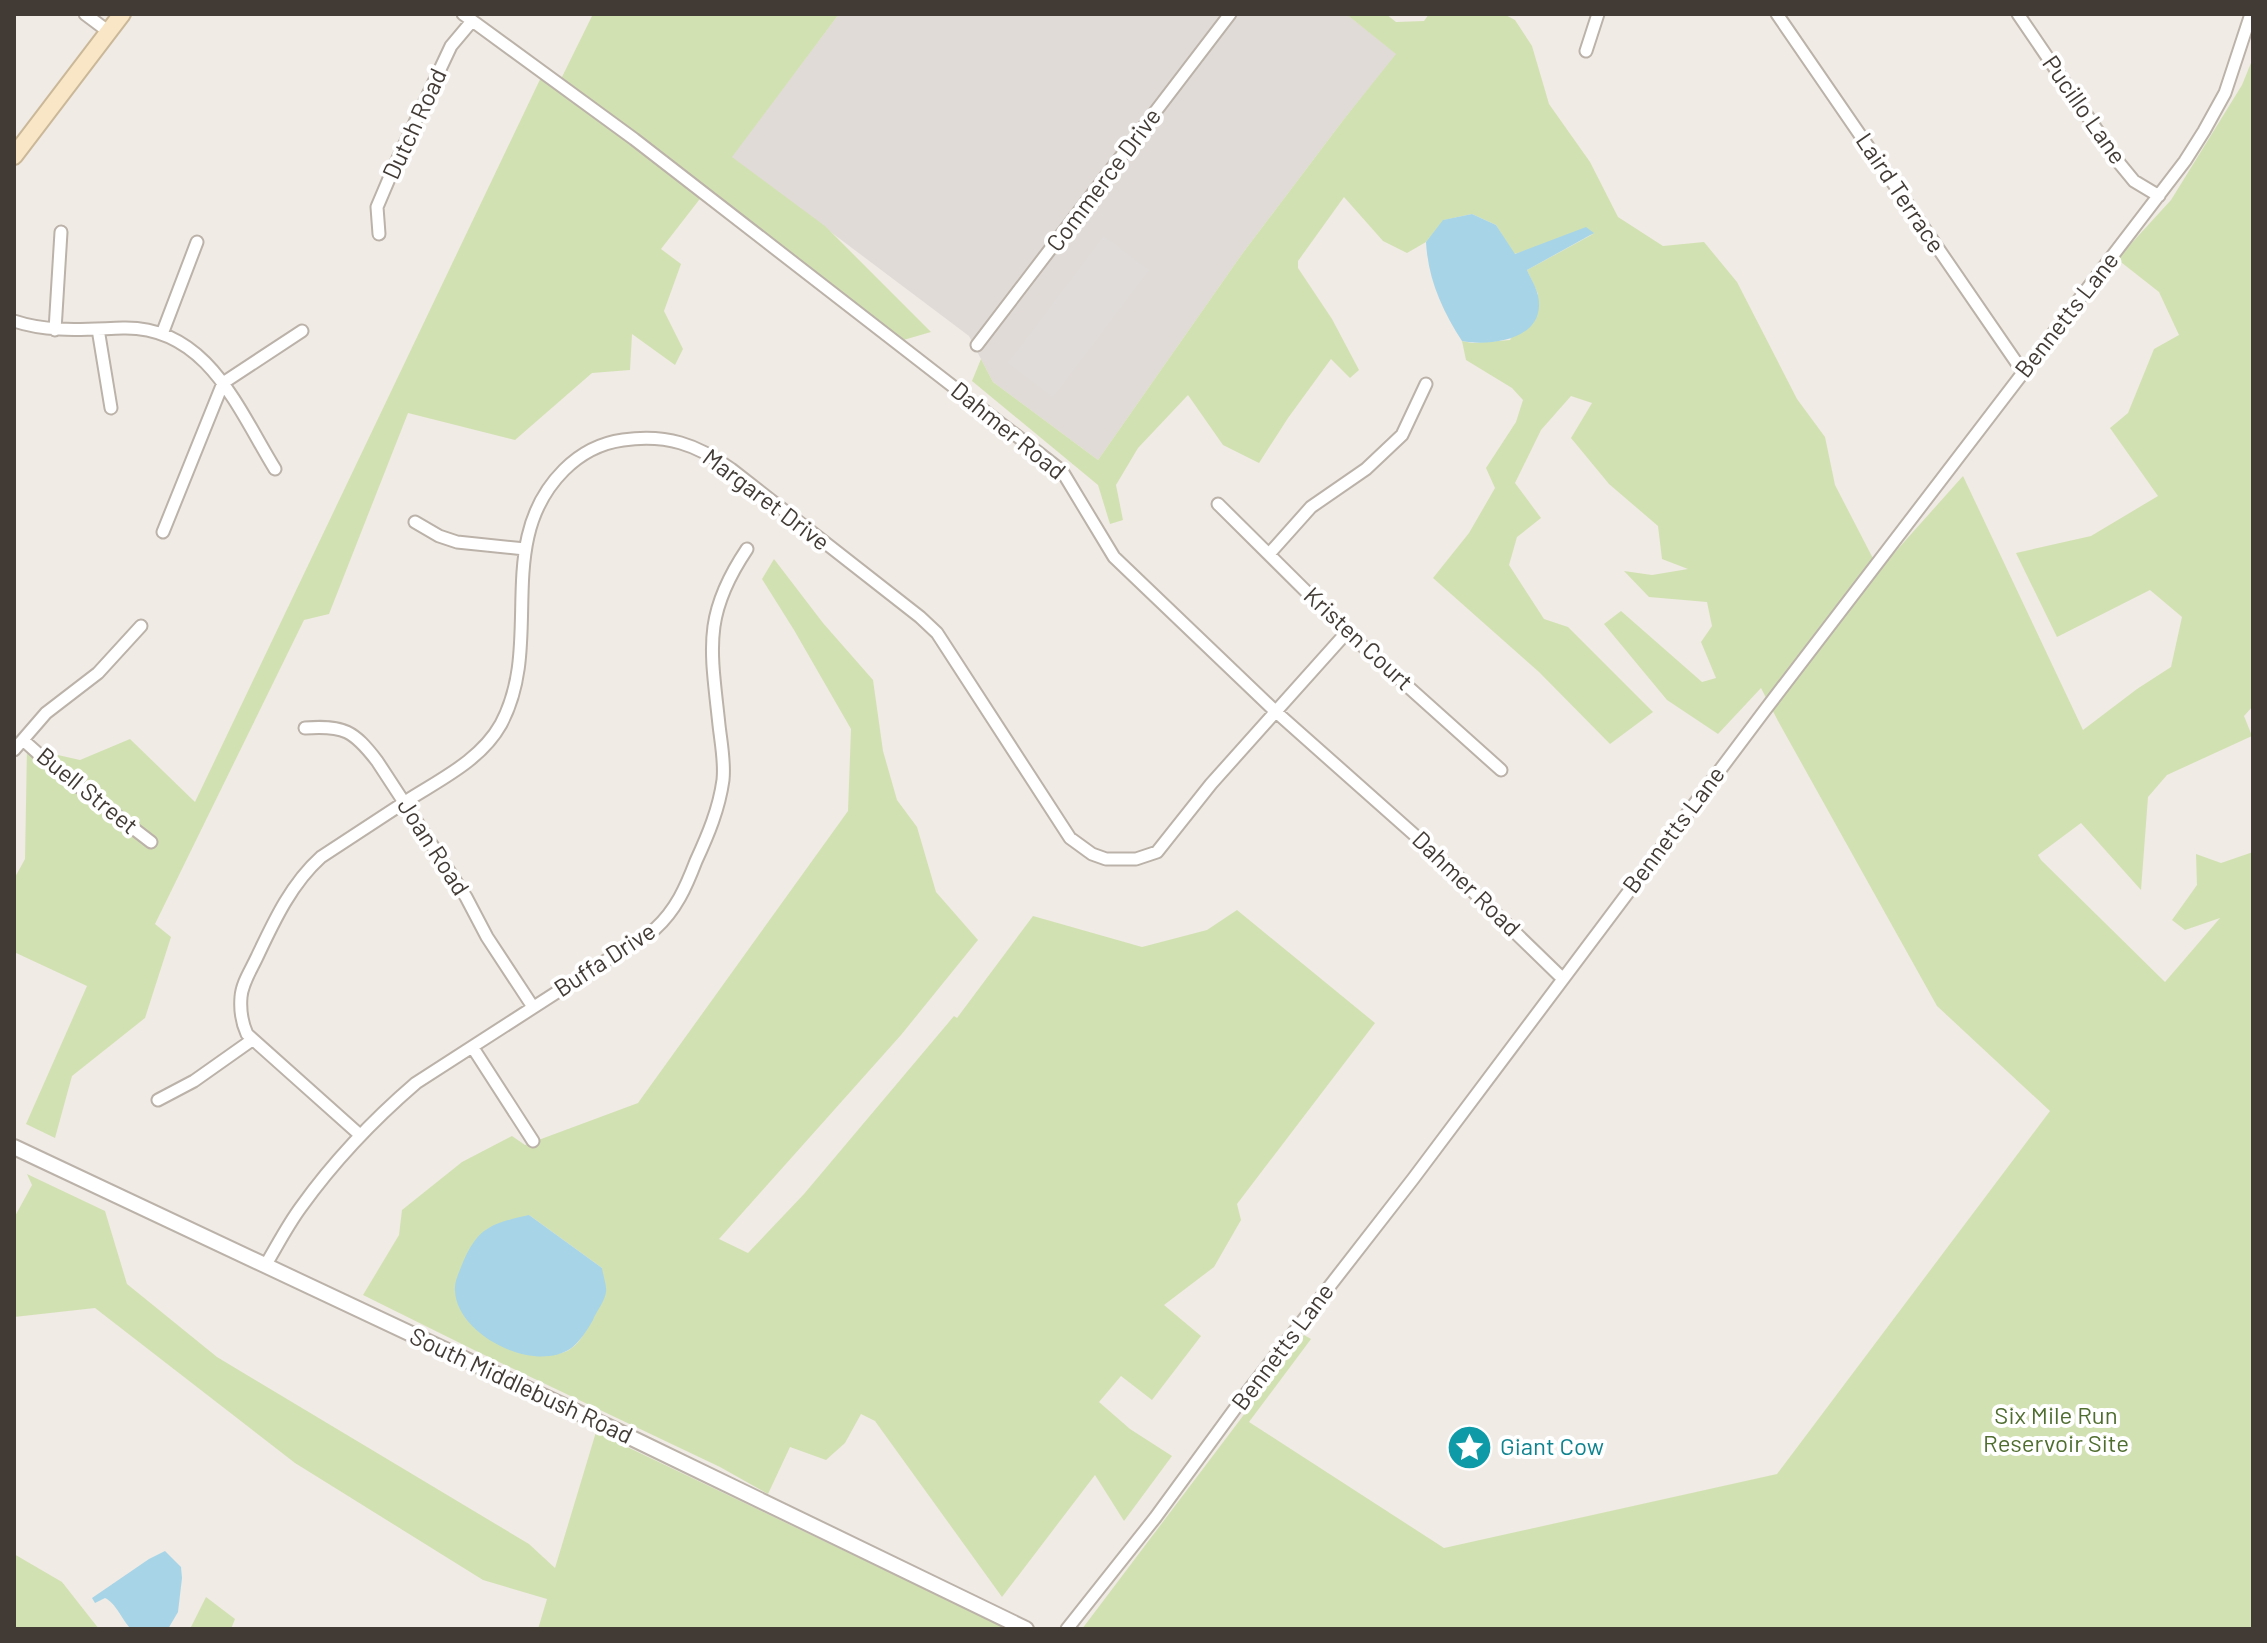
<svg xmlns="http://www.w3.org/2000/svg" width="2267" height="1643" font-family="Barlow,sans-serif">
<rect width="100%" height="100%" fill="#f0ebe5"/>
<path fill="#e0dbd7" d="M 839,14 L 1346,14 L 1397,54 L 1344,119 L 1242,254 L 1098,460 L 993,382 L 969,336 L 731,157 Z"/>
<path fill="#d2e1b2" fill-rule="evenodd" d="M 593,14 L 839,14 L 732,157 L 825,226 L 931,332 L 900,341 L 706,191 L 661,249 L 681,264 L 664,311 L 683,349 L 675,365 L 632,334 L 630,370 L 592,373 L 515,440 L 408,413 L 329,614 L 304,620 L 155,924 L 171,937 L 145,1018 L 72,1076 L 55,1138 L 26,1124 L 87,986 L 14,952 L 14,879 L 25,859 L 27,748 L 80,760 L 130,739 L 195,802 L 545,69 L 561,79 Z
M 1346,14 L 1386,14 L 1396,22 L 1424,21 L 1429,14 L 1504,14 L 1515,20 L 1532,46 L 1549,104 L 1590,162 L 1618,217 L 1663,246 L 1704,242 L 1737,282 L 1797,399 L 1825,437 L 1835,485 L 1879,570 L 1963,476 L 2083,730 L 2137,689 L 2171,667 L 2182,617 L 2150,590 L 2057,637 L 2016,553 L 2091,536 L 2158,496 L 2110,428 L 2128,413 L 2154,349 L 2179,335 L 2159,292 L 2117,259 L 2171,200 L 2242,85 L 2253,58 L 2253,706 L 2244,716 L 2252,736 L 2167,775 L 2148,797 L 2141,890 L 2081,823 L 2038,855 L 2041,860 L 2165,982 L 2220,918 L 2185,930 L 2172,920 L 2197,885 L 2196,854 L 2221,863 L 2253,852 L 2253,1629 L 1082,1629 L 1304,1335 L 1311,1339 L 1249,1422 L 1444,1548 L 1777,1474 L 2050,1111 L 1937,1006 L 1778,721 L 1761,688 L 1718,734 L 1667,700 L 1604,624 L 1621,611 L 1702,682 L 1716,678 L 1701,642 L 1712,626 L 1707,602 L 1649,597 L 1624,571 L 1652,575 L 1688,569 L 1662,559 L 1658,526 L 1609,484 L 1571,438 L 1592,403 L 1571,396 L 1541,430 L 1515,483 L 1541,518 L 1517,537 L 1509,565 L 1544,619 L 1568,627 L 1653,712 L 1610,744 L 1539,672 L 1433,578 L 1469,533 L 1495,488 L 1486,468 L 1516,422 L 1523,400 L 1512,388 L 1466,360 L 1462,341 L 1472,343 L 1510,340 L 1538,294 L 1527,270 L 1593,234 L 1514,254 L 1496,225 L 1472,214 L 1444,220 L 1426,242 L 1407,253 L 1383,241 L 1344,197 L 1298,261 L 1298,268 L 1332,319 L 1359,370 L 1350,378 L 1331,359 L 1288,418 L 1259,463 L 1223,445 L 1188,395 L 1138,448 L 1116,485 L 1123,520 L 1110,524 L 1098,485 L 972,381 L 981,359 L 993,382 L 1098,460 L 1242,254 L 1344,119 L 1396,54 Z
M 774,559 L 823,623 L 873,680 L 883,751 L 897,800 L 917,827 L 936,892 L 978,940 L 901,1035 L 719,1239 L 748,1253 L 804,1194 L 954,1016 L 957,1018 L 1033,916 L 1142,947 L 1207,930 L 1237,910 L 1375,1023 L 1237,1204 L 1241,1220 L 1214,1267 L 1164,1305 L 1201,1336 L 1152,1400 L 1121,1376 L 1099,1402 L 1130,1429 L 1172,1456 L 1124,1521 L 1095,1475 L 1002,1597 L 875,1421 L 861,1414 L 845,1443 L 826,1460 L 790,1447 L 768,1494 L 720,1467 L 476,1351 L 363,1295 L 399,1235 L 402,1210 L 462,1162 L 512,1136 L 525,1145 L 638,1103 L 848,811 L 851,729 L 794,630 L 762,579 ZM 529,1215 L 602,1268 C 596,1294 594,1334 569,1350 C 558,1356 543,1355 531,1355 Z
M 27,1174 L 105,1211 L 127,1284 L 217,1357 L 529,1544 L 555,1568 L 596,1432 L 1008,1629 L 538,1629 L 547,1599 L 483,1580 L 295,1463 L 95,1308 L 14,1317 L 14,1218 L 32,1185 Z
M 14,1554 L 62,1582 L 99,1629 L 14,1629 Z
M 206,1597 L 235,1619 L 231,1629 L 190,1629 Z"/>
<path fill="#dfdcda" d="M 1104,236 L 1149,270 L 1053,397 L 1008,363 Z"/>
<path fill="#a7d5e7" d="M 1472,214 L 1496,225 L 1515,254 L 1586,227 L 1594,233 L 1527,270 C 1532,281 1540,293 1539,306 C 1538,341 1488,346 1462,341 C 1442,310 1428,279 1426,242 L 1443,220 Z
M 529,1215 L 602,1268 C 603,1275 607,1286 606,1292 C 605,1301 596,1312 593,1320 C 588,1329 579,1343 570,1349 C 533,1373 457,1335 455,1291 C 454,1283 458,1275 461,1267 C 477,1228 489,1224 529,1215 Z
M 165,1551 L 181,1567 L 182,1578 L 178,1612 L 168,1629 L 131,1629 C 122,1620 116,1603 105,1598 L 95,1603 L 92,1598 L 149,1559 Z"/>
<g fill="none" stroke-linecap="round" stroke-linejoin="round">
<defs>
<path id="minor" d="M 85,14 L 109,32
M 463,14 L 634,139 L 1062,471 L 1114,557 L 1275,711 L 1418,838 L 1562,978
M 1777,14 L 2023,372
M 2018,14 L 2120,164 L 2134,181 L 2159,196
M 1586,51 L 1598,14
M 379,234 L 377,207 L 394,167 L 451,46 L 472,21
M 14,321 C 50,333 86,329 123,328 C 207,326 238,409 275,469
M 98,329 L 111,408
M 55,330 L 61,232
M 162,334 L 197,242
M 977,345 L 1230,14
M 1218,504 L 1347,632 L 1501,770
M 415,522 L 439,536 L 457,542 L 525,549
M 163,532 L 223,383 L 302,331
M 1269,554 L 1311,507 L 1366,469 L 1402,435 L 1426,384
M 305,728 C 344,725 354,731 377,761 L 466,897 L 487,937 L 533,1007
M 23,740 L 51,765 L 151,842
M 14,750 L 46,713 L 98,673 L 141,626
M 473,1048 L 533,1141
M 158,1100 L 194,1081 L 252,1040
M 360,1135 L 247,1034 C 242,1023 240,1009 241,997 C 242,983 251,970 257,957 C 274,921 291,884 321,857 C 350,838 379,819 408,800 C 441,779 481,760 501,724 C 545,642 492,542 564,470 C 580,454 601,443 623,440 C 667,434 696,444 731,469 L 920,617 L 937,633 L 1070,838 L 1092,854 L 1106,859 L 1136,859 L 1157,852 L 1211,784 L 1347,632
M 265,1266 C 277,1246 287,1226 301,1207 C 334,1161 373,1120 416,1083 L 655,929 C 676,910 686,887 696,861 C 708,835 719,809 723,780 C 725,762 721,743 719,725 C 711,649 702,616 747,549
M 1067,1629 L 1155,1518 L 1245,1395 L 1413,1179 L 1765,710 L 2185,161 L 2204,131 L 2225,93 L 2251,14"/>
<path id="tertiary" d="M 14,1147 L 615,1430 L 1026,1629"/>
<path id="secondary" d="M 14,156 L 122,14"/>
</defs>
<use href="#minor" stroke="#bbb2a9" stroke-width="15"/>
<use href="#tertiary" stroke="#bbb2a9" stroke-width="18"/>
<use href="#secondary" stroke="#cbb899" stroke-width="20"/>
<use href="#minor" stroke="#fff" stroke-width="11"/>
<use href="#tertiary" stroke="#fff" stroke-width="14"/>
<use href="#secondary" stroke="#f8e6c7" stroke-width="16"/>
</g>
<defs>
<symbol id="sight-disc" viewBox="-11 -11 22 22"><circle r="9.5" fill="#0f9aa8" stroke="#fff"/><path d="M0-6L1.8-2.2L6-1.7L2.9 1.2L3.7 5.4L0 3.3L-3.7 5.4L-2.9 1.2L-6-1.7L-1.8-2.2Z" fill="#fff"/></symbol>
</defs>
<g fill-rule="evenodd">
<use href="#sight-disc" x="1444" y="1422" width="51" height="51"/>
</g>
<g text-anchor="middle" stroke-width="8" stroke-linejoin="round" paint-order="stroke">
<g font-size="24" fill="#423b35" stroke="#fff">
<text transform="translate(2084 110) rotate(55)" y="8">Pucillo Lane</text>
<text transform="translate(415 124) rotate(-65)" y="8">Dutch Road</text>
<text transform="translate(1104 180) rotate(-53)" y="8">Commerce Drive</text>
<text transform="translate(1900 193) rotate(56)" y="8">Laird Terrace</text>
<text transform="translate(2067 315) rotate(-52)" y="8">Bennetts Lane</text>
<text transform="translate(1008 431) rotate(39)" y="8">Dahmer Road</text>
<text transform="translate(766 500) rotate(37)" y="8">Margaret Drive</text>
<text transform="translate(1358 639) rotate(43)" y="8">Kristen Court</text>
<text transform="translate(87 791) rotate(39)" y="8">Buell Street</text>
<text transform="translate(1674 830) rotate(-53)" y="8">Bennetts Lane</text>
<text transform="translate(433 847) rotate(57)" y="8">Joan Road</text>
<text transform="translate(1466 884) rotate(44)" y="8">Dahmer Road</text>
<text transform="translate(605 960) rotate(-33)" y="8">Buffa Drive</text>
<text transform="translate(1283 1347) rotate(-53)" y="8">Bennetts Lane</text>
<text transform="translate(521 1386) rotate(25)" y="8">South Middlebush Road</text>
</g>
<g font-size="24" fill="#4f6d2f" stroke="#fff">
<text x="2056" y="1424">Six Mile Run<tspan x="2056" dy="28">Reservoir Site</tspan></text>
</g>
<g font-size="24" fill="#0d838f" stroke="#fff" text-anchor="start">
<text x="1500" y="1455">Giant Cow</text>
</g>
</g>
<rect width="2267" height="1643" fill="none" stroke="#423b35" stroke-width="32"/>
</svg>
